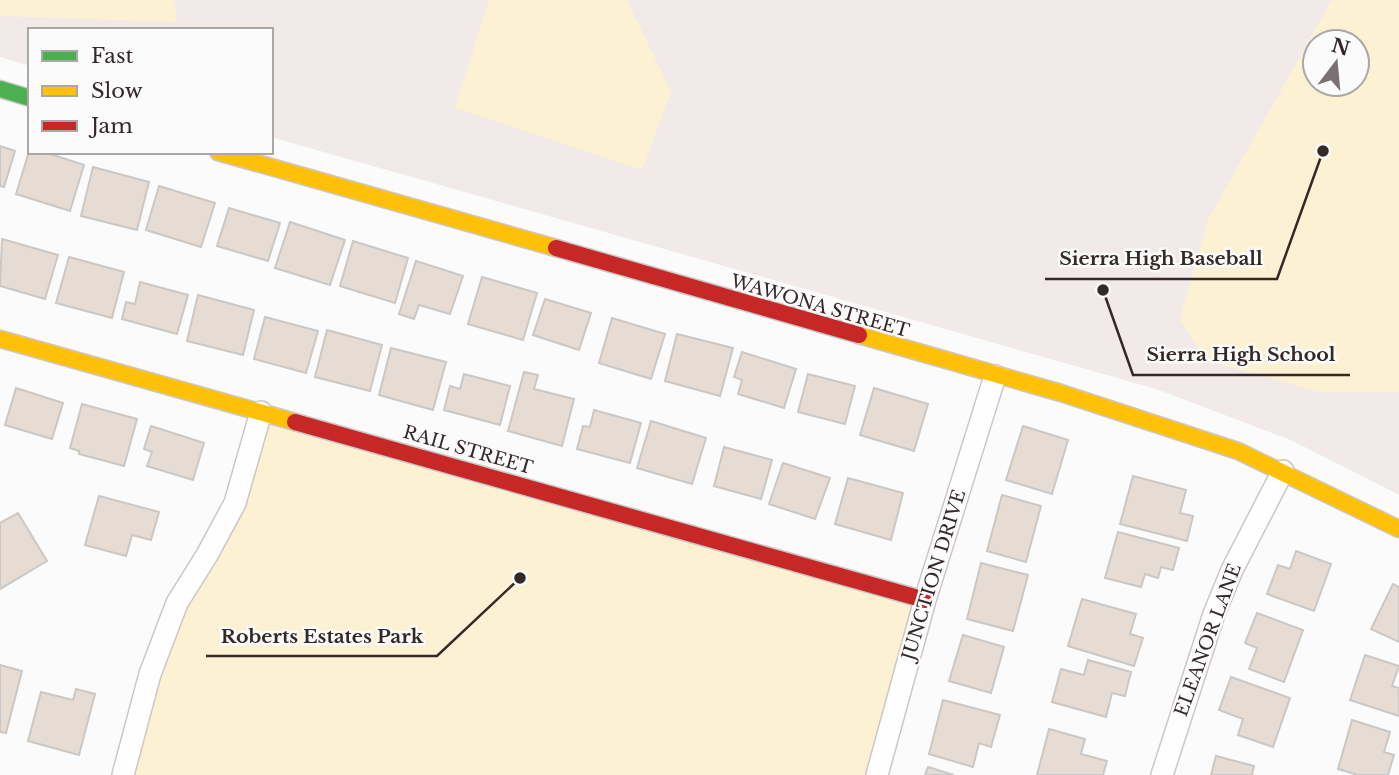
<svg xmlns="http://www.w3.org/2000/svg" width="1399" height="775" font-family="'Libre Baskerville',serif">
<rect width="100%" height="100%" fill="#fbfbfb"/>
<path fill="#f2eae9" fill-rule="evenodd" d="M 0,0 L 1399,0 L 1399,495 L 1293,441 L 1156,389 L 271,137 L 271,30 L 30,30 L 30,66 L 0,57 ZM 1315,42 L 1357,42 L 1357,84 L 1315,84 Z"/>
<path fill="#fdf1d4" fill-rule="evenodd" d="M 0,0 L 174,0 L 177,22 L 0,16 Z
M 489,0 L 627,0 L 671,92 L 642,170 L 455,108 Z
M 1332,0 L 1399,0 L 1399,392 L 1319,392 L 1205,360 L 1180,319 L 1209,218 ZM 1357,42 L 1357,84 L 1315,84 L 1315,42 Z
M 261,412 L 925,600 L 877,775 L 123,775 L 150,674 L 207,555 Z"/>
<path fill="#e6dcd4" stroke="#cbc7c4" stroke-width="2" d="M 0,146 L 15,151 L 4,187 L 0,186 Z
M 30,148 L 30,152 L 44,152 L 84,165 L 70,211 L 16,194 Z
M 93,167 L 149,182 L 137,230 L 81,216 Z
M 159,186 L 215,203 L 201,247 L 146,230 Z
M 229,208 L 280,223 L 268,261 L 217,246 Z
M 290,222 L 345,240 L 330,285 L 275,268 Z
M 2,239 L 58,255 L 45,299 L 0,286 Z
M 353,241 L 408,258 L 395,303 L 340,286 Z
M 69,257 L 124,272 L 112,318 L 56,303 Z
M 416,261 L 463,276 L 450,314 L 419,305 L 414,319 L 399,314 Z
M 482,277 L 537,293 L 523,340 L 468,324 Z
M 140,282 L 188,295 L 177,334 L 122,319 L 126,302 L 135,304 Z
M 198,295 L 254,310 L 243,355 L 187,341 Z
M 545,299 L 591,313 L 579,350 L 533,335 Z
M 265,317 L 318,331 L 306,373 L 254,359 Z
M 612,318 L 665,334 L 651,379 L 599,363 Z
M 327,330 L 382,345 L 370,391 L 315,377 Z
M 677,334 L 733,348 L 720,396 L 665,381 Z
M 391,348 L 446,362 L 433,410 L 379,395 Z
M 742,352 L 796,369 L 784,408 L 738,394 L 742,380 L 734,377 Z
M 524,372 L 538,375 L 534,389 L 574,399 L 562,446 L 508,431 Z
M 464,374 L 510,386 L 500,425 L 444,410 L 450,386 L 460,389 Z
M 808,374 L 855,386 L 845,424 L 798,412 Z
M 16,388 L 63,403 L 52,439 L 5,425 Z
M 874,388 L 928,404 L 914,451 L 860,435 Z
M 82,404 L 137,419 L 124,466 L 79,454 L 79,451 L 70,448 Z
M 594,410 L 641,423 L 630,463 L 577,449 L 583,426 L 590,427 Z
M 651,421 L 706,438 L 692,484 L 637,468 Z
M 151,426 L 204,443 L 193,480 L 147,466 L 152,452 L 144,449 Z
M 1023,426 L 1068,440 L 1052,494 L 1006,480 Z
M 724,447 L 772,460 L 761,499 L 714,486 Z
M 783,463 L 830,478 L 815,519 L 769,504 Z
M 1133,476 L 1186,490 L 1180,513 L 1193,516 L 1187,541 L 1120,524 Z
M 848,478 L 903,493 L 891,540 L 835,524 Z
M 1002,495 L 1041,506 L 1026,562 L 987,551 Z
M 99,496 L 159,512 L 151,540 L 132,535 L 126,556 L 85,545 Z
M 18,513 L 47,561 L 0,589 L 0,523 Z
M 1118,532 L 1179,548 L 1173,570 L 1161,567 L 1158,578 L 1145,574 L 1141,587 L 1105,578 Z
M 1296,551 L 1331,564 L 1314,611 L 1267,594 L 1278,565 L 1290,569 Z
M 981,563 L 1028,575 L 1013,631 L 967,619 Z
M 1393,584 L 1399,587 L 1399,642 L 1371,629 Z
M 1082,599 L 1136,614 L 1130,634 L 1143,638 L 1134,666 L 1068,646 Z
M 1257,613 L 1303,630 L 1284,682 L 1249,669 L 1257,648 L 1245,643 Z
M 963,635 L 1004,647 L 991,693 L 949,681 Z
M 1365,655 L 1399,666 L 1392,686 L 1399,688 L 1399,716 L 1350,700 Z
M 1088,660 L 1131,672 L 1125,696 L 1112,693 L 1106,717 L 1052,702 L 1061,669 L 1084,675 Z
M 0,665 L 22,671 L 6,733 L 0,732 Z
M 1231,677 L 1290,698 L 1273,747 L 1238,735 L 1243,719 L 1219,710 Z
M 76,689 L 95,694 L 79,755 L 28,741 L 41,692 L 73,700 Z
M 943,700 L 1000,715 L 991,747 L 979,743 L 973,767 L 929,754 Z
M 1352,720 L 1390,732 L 1384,752 L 1394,755 L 1388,775 L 1358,775 L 1338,769 Z
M 1049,729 L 1085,739 L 1081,754 L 1107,761 L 1103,775 L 1037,775 Z
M 1216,756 L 1254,766 L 1252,775 L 1211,775 Z
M 928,767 L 954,775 L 925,775 Z"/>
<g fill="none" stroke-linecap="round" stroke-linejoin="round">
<defs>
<path id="street" d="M 123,775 L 150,674 L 177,603 L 207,555 L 235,503 L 261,412
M 877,775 L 925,600 L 995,376
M 1162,775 L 1214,614 L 1232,570 L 1283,471"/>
<path id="fast" d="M 0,89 L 30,98"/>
<path id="slow" d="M 218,152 L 556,248
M 859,335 L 1061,393 L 1238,451 L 1399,529
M 0,339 L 295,422"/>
<path id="jam" d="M 556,248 L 859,335
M 295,422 L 925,600"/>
</defs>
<use href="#street" stroke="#ccc7c6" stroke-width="24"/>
<use href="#fast" stroke="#ccc7c6" stroke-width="19"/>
<use href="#slow" stroke="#ccc7c6" stroke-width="19"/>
<use href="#jam" stroke="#ccc7c6" stroke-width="19"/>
<use href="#street" stroke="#fefefe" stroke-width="21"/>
<use href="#fast" stroke="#4caf50" stroke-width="16"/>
<use href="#slow" stroke="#ffc107" stroke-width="16"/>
<use href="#jam" stroke="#c62828" stroke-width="16"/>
</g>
<g text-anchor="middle" stroke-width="5" stroke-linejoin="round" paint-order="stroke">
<g font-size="18" fill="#342928" stroke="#fbfbfb">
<text transform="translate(820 306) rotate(16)" y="6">WAWONA STREET</text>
<text transform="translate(468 450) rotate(16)" y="6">RAIL STREET</text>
<text transform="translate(934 575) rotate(-73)" y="6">JUNCTION DRIVE</text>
<text transform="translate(1208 640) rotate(-70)" y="6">ELEANOR LANE</text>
</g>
</g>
<path fill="none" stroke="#342928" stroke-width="2.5" d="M1323 151L1277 279H1045M1103 290L1133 375H1350M520 578L437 656H206"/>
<g fill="#342928" stroke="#fbfbfb" stroke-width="2.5">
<circle cx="1323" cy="151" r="7"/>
<circle cx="1103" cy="290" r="7"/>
<circle cx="520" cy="578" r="7"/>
</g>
<g font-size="19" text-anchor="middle" font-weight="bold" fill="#342928" stroke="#fbfbfb" stroke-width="5" stroke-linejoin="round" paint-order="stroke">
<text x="1161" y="265">Sierra High Baseball</text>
<text x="1241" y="361">Sierra High School</text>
<text x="322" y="643">Roberts Estates Park</text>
</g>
<rect x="28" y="28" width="245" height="126" fill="#fbfbfb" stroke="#aba7a7" stroke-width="2"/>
<rect x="42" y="51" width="35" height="10" fill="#4caf50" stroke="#aba7a7" stroke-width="2"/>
<text x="91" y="63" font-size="21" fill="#342928">Fast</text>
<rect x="42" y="86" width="35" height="10" fill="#ffc107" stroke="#aba7a7" stroke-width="2"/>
<text x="91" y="98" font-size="21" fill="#342928">Slow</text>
<rect x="42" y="121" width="35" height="10" fill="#c62828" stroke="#aba7a7" stroke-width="2"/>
<text x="91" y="133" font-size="21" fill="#342928">Jam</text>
<g transform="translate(1336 63) rotate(16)"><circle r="33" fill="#fbfbfb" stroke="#aba7a7" stroke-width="2"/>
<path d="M0-5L12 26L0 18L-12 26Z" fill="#7a7272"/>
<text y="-10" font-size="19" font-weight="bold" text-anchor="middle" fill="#342928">N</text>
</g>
</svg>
